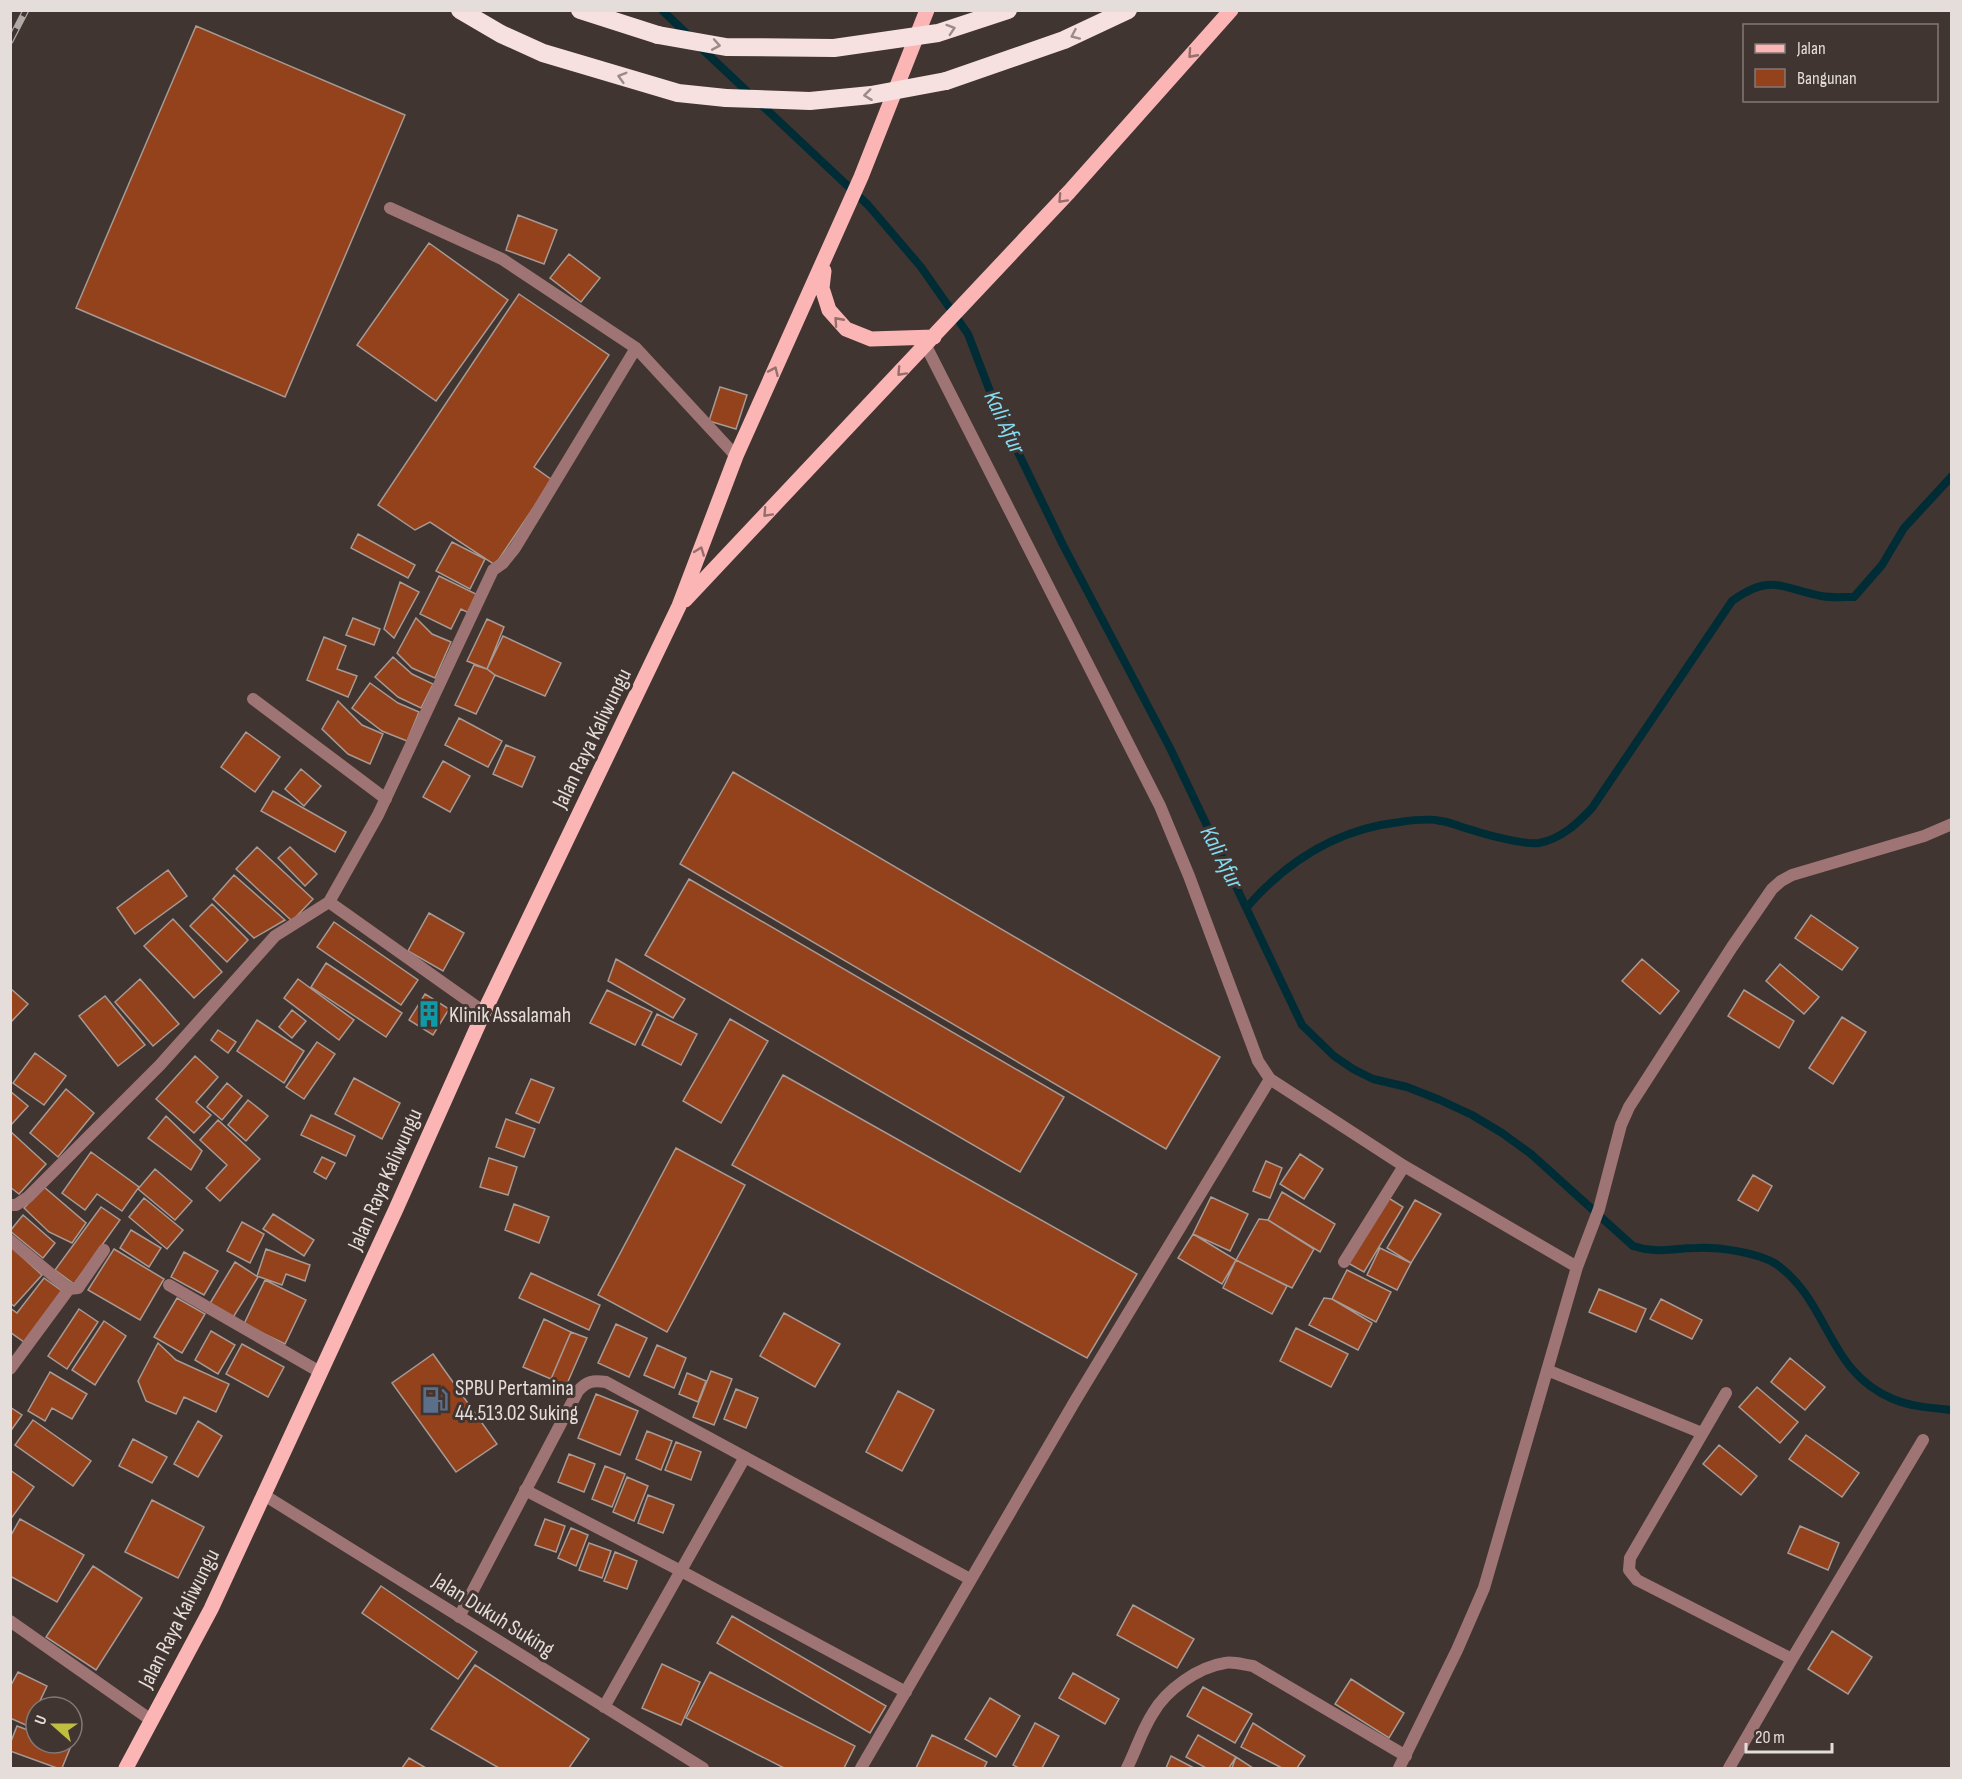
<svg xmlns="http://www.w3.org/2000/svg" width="1962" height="1779" font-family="'Sofia Sans Condensed',sans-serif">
<rect width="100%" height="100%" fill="#403531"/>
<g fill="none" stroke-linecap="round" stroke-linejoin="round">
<path stroke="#002c36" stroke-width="8" d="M 662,10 L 690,37
M 699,46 L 868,205 L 921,267 L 968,334 L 996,407 L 1063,545 L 1170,748 L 1302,1025 L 1334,1056 L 1353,1069 L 1373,1079 L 1407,1087 L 1440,1100 L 1472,1115 L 1502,1133 L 1531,1154 L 1633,1246 C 1657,1254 1672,1248 1696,1248 C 1718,1247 1757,1252 1776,1264 C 1830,1302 1827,1372 1893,1399 C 1912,1407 1932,1408 1952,1410
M 1247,907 C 1287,861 1338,829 1400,822 C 1413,820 1428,818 1441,821 C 1451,822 1462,828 1472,830 C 1487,835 1525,845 1539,843 C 1561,839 1578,823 1592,808 L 1732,601 C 1770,573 1781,588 1821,596 C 1831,598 1843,597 1854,597 L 1882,565 L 1904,528 L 1952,476"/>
</g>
<path fill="#94421c" stroke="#a79994" stroke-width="1.5" d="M 196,26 L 405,115 L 285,397 L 76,308 Z
M 518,215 L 557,230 L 544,264 L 506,250 Z
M 429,243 L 508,300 L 436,401 L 357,345 Z
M 569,254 L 600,278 L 581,302 L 550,278 Z
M 519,294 L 609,355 L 534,467 L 552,480 L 495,565 L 430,522 L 415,530 L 378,505 Z
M 720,387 L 747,395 L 736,429 L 709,421 Z
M 358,534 L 415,565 L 408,578 L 351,548 Z
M 452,542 L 485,559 L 470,589 L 436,571 Z
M 439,576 L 478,595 L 469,613 L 461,609 L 451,629 L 420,614 Z
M 400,582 L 419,592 L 394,638 L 384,629 Z
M 353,618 L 380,629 L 374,645 L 346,635 Z
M 416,618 L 432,634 L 451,642 L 435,678 L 412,668 L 397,653 Z
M 487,619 L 504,627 L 487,669 L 467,661 Z
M 503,636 L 561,663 L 545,696 L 495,675 L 487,669 Z
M 324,637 L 346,646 L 337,669 L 357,676 L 348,697 L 307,680 Z
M 393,657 L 412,674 L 433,684 L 421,708 L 398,697 L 375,677 Z
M 474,665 L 487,669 L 495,675 L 476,714 L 455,705 Z
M 370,683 L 398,703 L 419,712 L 407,741 L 382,731 L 352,708 Z
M 338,701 L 362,725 L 383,734 L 370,764 L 348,754 L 322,729 Z
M 459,718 L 502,741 L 488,767 L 445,745 Z
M 246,732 L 280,757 L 255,792 L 221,767 Z
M 506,745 L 535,757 L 522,787 L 493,774 Z
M 443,761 L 470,776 L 450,812 L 423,797 Z
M 301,769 L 321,786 L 304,806 L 285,789 Z
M 733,772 L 1220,1057 L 1166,1149 L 680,864 Z
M 273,791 L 346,832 L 335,852 L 261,811 Z
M 257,847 L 313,899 L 292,921 L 236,869 Z
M 290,847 L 317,874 L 305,886 L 278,858 Z
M 168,870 L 187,896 L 135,934 L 117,908 Z
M 234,875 L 285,920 L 254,938 L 213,899 Z
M 689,879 L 1064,1097 L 1020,1172 L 645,955 Z
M 212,904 L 248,940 L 227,962 L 190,926 Z
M 429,913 L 464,933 L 443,971 L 408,951 Z
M 1811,915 L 1858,948 L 1842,970 L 1795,938 Z
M 173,919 L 222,972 L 194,998 L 144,946 Z
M 334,922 L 418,980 L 401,1005 L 317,947 Z
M 616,959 L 685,999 L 673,1018 L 608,981 Z
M 1642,959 L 1679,991 L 1660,1014 L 1622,981 Z
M 326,963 L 402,1013 L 386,1037 L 311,987 Z
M 1780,964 L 1819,997 L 1804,1014 L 1766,981 Z
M 140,979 L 179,1024 L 153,1046 L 115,1002 Z
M 298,979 L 354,1020 L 339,1040 L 284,998 Z
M 10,988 L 28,1004 L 10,1023 Z
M 607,990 L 652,1012 L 635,1045 L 590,1023 Z
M 1744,990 L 1794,1021 L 1779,1048 L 1728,1016 Z
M 425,994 L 449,1009 L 433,1035 L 409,1020 Z
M 105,996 L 145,1045 L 118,1066 L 79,1016 Z
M 292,1010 L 306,1021 L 292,1038 L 279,1027 Z
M 657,1014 L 697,1034 L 681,1065 L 642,1045 Z
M 1842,1017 L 1866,1032 L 1833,1084 L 1809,1068 Z
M 730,1019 L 768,1041 L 721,1123 L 683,1101 Z
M 257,1020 L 304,1051 L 284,1083 L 237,1051 Z
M 218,1030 L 236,1042 L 228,1053 L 211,1040 Z
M 317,1042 L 335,1054 L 304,1099 L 286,1087 Z
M 35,1053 L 66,1076 L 44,1105 L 13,1083 Z
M 195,1056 L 218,1077 L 196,1102 L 211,1115 L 194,1133 L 156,1099 Z
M 783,1075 L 1137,1274 L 1087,1358 L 732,1165 Z
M 354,1078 L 400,1103 L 382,1139 L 335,1114 Z
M 531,1079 L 554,1088 L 539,1123 L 516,1113 Z
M 227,1083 L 242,1096 L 222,1120 L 207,1107 Z
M 66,1089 L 94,1113 L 58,1157 L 30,1133 Z
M 10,1091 L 28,1106 L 11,1125 L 10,1125 Z
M 248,1100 L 268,1116 L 246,1141 L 228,1125 Z
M 311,1115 L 355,1136 L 346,1156 L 301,1135 Z
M 166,1116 L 202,1151 L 191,1170 L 148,1138 Z
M 506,1119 L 535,1129 L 524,1157 L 496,1147 Z
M 218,1120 L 260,1159 L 220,1201 L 206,1188 L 227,1165 L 200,1140 Z
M 10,1131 L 46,1164 L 19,1194 L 10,1187 Z
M 676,1148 L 745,1185 L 667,1332 L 598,1295 Z
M 91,1152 L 139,1187 L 122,1211 L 97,1194 L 85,1210 L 62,1193 Z
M 1300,1154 L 1323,1169 L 1304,1199 L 1280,1184 Z
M 322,1157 L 335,1163 L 326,1179 L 314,1172 Z
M 489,1158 L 517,1167 L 508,1195 L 480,1187 Z
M 1266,1161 L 1282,1168 L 1270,1198 L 1253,1191 Z
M 155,1169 L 192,1201 L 175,1220 L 138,1189 Z
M 1753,1175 L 1772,1186 L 1758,1211 L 1738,1200 Z
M 44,1187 L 86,1223 L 72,1243 L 49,1232 L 24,1208 Z
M 1282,1192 L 1335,1224 L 1320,1252 L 1268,1220 Z
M 1211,1197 L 1248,1214 L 1230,1251 L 1193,1234 Z
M 1387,1197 L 1403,1207 L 1364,1272 L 1348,1263 Z
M 144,1198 L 183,1230 L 167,1249 L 129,1217 Z
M 1415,1200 L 1441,1214 L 1411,1263 L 1387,1248 Z
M 514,1204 L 549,1217 L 539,1243 L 505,1230 Z
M 101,1207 L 120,1220 L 74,1284 L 55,1270 Z
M 273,1214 L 314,1240 L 304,1256 L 263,1229 Z
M 23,1215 L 55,1243 L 43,1258 L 10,1231 Z
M 1259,1219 L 1268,1220 L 1314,1249 L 1292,1288 L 1236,1260 Z
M 242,1222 L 264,1234 L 250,1263 L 227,1251 Z
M 131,1230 L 161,1248 L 149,1267 L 120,1248 Z
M 1193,1234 L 1236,1260 L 1222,1284 L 1178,1258 Z
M 10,1246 L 42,1275 L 14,1306 L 10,1303 Z
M 1380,1248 L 1411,1263 L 1397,1290 L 1367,1275 Z
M 114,1249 L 164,1279 L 140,1320 L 88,1290 Z
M 266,1249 L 310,1265 L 305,1281 L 286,1274 L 282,1285 L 257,1276 Z
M 184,1252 L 218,1271 L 204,1295 L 171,1277 Z
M 1236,1260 L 1287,1286 L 1272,1314 L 1223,1288 Z
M 235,1262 L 258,1277 L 232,1319 L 209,1305 Z
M 1347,1270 L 1391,1292 L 1376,1322 L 1332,1299 Z
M 531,1273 L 600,1305 L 589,1330 L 519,1298 Z
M 44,1278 L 62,1291 L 24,1342 L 10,1332 L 10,1308 L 17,1313 Z
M 265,1280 L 306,1300 L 285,1344 L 244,1324 Z
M 1599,1289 L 1646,1309 L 1636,1332 L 1589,1312 Z
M 177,1298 L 205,1314 L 182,1353 L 154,1337 Z
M 1324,1298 L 1332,1299 L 1372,1323 L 1358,1350 L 1309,1325 Z
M 1661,1299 L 1702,1320 L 1692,1339 L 1650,1319 Z
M 79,1309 L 98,1322 L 67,1369 L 48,1356 Z
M 784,1313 L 840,1344 L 815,1387 L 760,1356 Z
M 544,1319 L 571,1332 L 551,1379 L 523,1367 Z
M 104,1321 L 126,1336 L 95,1385 L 72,1370 Z
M 616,1324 L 647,1338 L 629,1377 L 598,1363 Z
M 1296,1328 L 1348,1354 L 1331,1387 L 1280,1361 Z
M 211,1331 L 235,1345 L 218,1374 L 195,1360 Z
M 571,1332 L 587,1338 L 566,1386 L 551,1379 Z
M 158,1343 L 176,1360 L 229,1384 L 216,1412 L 184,1397 L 176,1414 L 146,1401 L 138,1381 Z
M 242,1344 L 284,1367 L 268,1397 L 226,1374 Z
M 657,1345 L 686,1358 L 674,1388 L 644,1375 Z
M 433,1354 L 497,1444 L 456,1472 L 392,1383 Z
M 1790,1358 L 1825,1387 L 1805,1410 L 1771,1382 Z
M 711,1371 L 732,1379 L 714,1425 L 693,1417 Z
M 50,1372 L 87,1394 L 72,1419 L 52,1408 L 45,1421 L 28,1411 Z
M 687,1373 L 706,1381 L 698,1402 L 679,1394 Z
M 1757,1387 L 1798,1422 L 1780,1443 L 1739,1407 Z
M 736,1389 L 758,1398 L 746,1428 L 724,1419 Z
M 898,1391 L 934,1410 L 902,1471 L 866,1452 Z
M 596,1394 L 638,1411 L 620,1455 L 578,1438 Z
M 10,1407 L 22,1415 L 10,1432 Z
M 33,1420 L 91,1461 L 73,1486 L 15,1445 Z
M 198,1421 L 222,1436 L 198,1477 L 174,1464 Z
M 647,1431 L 672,1441 L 661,1470 L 636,1459 Z
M 1806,1435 L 1859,1473 L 1842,1497 L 1789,1459 Z
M 133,1439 L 167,1457 L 152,1483 L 119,1466 Z
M 676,1442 L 701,1452 L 691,1480 L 665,1470 Z
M 1719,1445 L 1757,1476 L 1741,1495 L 1703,1464 Z
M 569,1454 L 595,1464 L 584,1492 L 558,1482 Z
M 605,1466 L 625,1474 L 612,1507 L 592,1499 Z
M 10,1470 L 34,1487 L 10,1520 Z
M 627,1477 L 648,1486 L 634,1521 L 613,1512 Z
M 648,1495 L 674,1505 L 663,1533 L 638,1523 Z
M 152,1500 L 204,1527 L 178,1578 L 125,1552 Z
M 20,1519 L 84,1555 L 57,1602 L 10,1576 L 10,1537 Z
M 545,1519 L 565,1526 L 556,1552 L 535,1545 Z
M 1800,1526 L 1839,1543 L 1828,1570 L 1788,1553 Z
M 571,1528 L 588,1535 L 576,1566 L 558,1558 Z
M 589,1543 L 611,1551 L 602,1578 L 579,1570 Z
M 615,1552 L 637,1561 L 627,1589 L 604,1581 Z
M 93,1566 L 142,1598 L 96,1670 L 46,1637 Z
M 381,1586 L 477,1652 L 458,1679 L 362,1613 Z
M 1133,1605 L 1194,1639 L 1177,1668 L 1117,1635 Z
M 732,1616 L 886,1706 L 870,1733 L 717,1643 Z
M 1832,1631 L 1872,1657 L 1848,1694 L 1808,1669 Z
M 662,1664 L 700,1682 L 681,1725 L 642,1708 Z
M 475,1665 L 589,1739 L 569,1768 L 499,1768 L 431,1729 Z
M 18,1672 L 47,1686 L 28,1726 L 10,1718 L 10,1687 Z
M 710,1672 L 855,1746 L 844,1768 L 784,1768 L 686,1718 Z
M 1073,1673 L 1119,1699 L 1105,1724 L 1059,1698 Z
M 1351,1679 L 1404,1713 L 1389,1738 L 1335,1704 Z
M 1203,1687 L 1252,1714 L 1235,1743 L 1187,1716 Z
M 990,1698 L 1020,1716 L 996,1757 L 965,1739 Z
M 1035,1723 L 1059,1736 L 1042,1768 L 1019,1768 L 1013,1765 Z
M 1253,1723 L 1305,1756 L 1297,1768 L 1282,1768 L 1241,1747 Z
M 17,1726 L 36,1733 L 36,1743 L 62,1743 L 71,1746 L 62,1768 L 57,1768 L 10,1751 L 10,1744 Z
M 932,1735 L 987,1762 L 984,1768 L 916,1768 Z
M 1198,1735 L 1236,1757 L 1229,1768 L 1206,1768 L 1186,1757 Z
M 1171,1756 L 1194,1768 L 1166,1768 Z
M 1236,1757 L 1253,1768 L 1232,1768 Z
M 409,1758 L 426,1768 L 402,1768 Z"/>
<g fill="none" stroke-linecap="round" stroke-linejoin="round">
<path stroke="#9f7475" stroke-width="12" d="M 390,208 L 502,259 L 636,348
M 926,346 L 1160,806 L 1189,876 L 1258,1061 L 1270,1079 L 1404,1166 L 1577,1267
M 253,699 L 386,799
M 329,902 L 484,1012
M 10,1205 L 16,1205 L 28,1197 L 160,1065 L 275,936 L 329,902 L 378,815 L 493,570 L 503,563 L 515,548 L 636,348 L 736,456
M 10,1240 L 69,1289
M 1344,1262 L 1404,1166
M 169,1285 L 320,1372
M 10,1369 L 69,1289 L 78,1288 L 104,1250
M 1547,1370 L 1702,1433
M 1726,1393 L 1630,1558 L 1629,1570 L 1637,1580 L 1792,1659
M 525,1490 L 681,1571 L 906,1692
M 264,1495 L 703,1768
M 459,1617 L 578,1391 C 587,1381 593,1380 606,1382 L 970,1579
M 10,1621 L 151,1720
M 604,1707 L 745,1457
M 861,1768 L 1075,1401 L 1270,1079
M 1127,1768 C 1136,1750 1142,1730 1153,1713 C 1166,1690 1198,1667 1225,1663 C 1233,1661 1244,1665 1253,1666 L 1406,1756
M 1399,1768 L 1457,1650 L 1484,1588 L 1577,1267 L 1599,1209 L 1621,1125 L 1629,1107 L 1732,947 L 1772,889 L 1781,881 L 1792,875 L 1924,836 L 1952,824
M 1729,1768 L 1792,1659 L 1923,1440"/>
<path stroke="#fbb5b5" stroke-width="15" d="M 824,271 L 822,288 L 829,310 L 846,329 L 871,339 L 934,337
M 685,600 L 1069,192 L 1231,10
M 126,1768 L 211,1609 L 396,1209 L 484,1012 L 679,606 L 736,456 L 861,177 L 927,10"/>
<path stroke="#f6e0e0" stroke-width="18" d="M 460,10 L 501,34 L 543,53 L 678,93 L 726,98
M 580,10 L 658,35
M 946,81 L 1064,40 L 1128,10"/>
<defs>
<path id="rail" d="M 10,41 L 26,10"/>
</defs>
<use href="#rail" stroke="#b1a9a6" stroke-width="7"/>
<use href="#rail" stroke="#403531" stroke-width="4.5" stroke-dasharray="14" stroke-linecap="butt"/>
<path stroke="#f6e0e0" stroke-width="18" d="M 658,35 L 726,47 L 834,48 L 938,33 L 1008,10
M 726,98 L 810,101 L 871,95 L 946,81"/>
</g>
<defs><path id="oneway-chevron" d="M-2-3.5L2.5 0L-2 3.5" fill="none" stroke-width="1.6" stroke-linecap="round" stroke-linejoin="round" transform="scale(1.5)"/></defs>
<g stroke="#9b8a88">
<use href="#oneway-chevron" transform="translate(951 29) rotate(-18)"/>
<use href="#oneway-chevron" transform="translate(1075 35) rotate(156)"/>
<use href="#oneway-chevron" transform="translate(716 45) rotate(10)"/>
<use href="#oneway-chevron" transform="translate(622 77) rotate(-164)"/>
<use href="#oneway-chevron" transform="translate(868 95) rotate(173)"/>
</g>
<g stroke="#946f6c">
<use href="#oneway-chevron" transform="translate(1192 54) rotate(132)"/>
<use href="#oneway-chevron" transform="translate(1062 199) rotate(133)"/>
<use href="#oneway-chevron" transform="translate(838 321) rotate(-132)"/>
<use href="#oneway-chevron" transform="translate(774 371) rotate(-66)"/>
<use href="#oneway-chevron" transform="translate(901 372) rotate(133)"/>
<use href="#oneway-chevron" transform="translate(767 513) rotate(133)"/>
<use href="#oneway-chevron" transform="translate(700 551) rotate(-69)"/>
</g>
<defs>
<symbol id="building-bare" viewBox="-9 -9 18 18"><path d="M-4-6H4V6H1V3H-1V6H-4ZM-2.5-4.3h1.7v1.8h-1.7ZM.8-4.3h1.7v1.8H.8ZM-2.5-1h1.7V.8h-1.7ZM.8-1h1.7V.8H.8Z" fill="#0f9aa8" stroke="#403531" stroke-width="2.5" paint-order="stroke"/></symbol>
<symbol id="fuel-bare" viewBox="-9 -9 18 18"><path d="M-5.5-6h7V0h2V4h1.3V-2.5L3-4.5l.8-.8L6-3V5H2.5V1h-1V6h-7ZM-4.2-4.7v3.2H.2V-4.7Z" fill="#5c6f8a" stroke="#403531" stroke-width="2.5" paint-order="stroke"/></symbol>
</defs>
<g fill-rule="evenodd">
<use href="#building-bare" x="410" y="995" width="38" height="38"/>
<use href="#fuel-bare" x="416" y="1381" width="38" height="38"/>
</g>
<g text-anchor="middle" stroke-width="6" stroke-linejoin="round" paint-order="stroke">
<g font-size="22" fill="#e4ddda" stroke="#403531">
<text transform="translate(591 738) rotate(-64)" y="8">Jalan Raya Kaliwungu</text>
<text transform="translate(384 1179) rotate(-66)" y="8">Jalan Raya Kaliwungu</text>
<text transform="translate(494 1614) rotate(32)" y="8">Jalan Dukuh Suking</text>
<text transform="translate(178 1618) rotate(-63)" y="8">Jalan Raya Kaliwungu</text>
</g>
<g font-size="22" fill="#e4ddda" stroke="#403531" text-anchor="start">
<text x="449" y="1022">Klinik Assalamah</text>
<text x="455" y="1395">SPBU Pertamina<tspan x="455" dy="25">44.513.02 Suking</tspan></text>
</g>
<g font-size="24" font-style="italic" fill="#84dcf3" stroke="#403531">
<text transform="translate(1005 422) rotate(65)" y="8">Kali Afur</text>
<text transform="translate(1222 857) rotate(63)" y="8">Kali Afur</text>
</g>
</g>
<rect width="1962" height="1779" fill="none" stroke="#e4ddda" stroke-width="24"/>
<rect x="1743" y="24" width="195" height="78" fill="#403531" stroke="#827875" stroke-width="1.5"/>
<rect x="1755" y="44" width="30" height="9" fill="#fbb5b5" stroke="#827875" stroke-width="1.5"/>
<text x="1797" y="54" font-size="18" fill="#e4ddda">Jalan</text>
<rect x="1755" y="69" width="30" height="18" fill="#94421c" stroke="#827875" stroke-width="1.5"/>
<text x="1797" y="84" font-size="18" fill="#e4ddda">Bangunan</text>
<g transform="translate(54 1725) rotate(291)"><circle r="28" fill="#403531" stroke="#827875" stroke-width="1.5"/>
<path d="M0-4.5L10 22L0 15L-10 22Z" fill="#bfbe41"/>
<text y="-9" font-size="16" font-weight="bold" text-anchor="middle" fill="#e4ddda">U</text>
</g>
<path d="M1746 1743v9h86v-9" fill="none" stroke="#e4ddda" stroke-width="3"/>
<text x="1755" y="1743" font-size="18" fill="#e4ddda" stroke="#403531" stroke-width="4.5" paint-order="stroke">20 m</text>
</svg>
